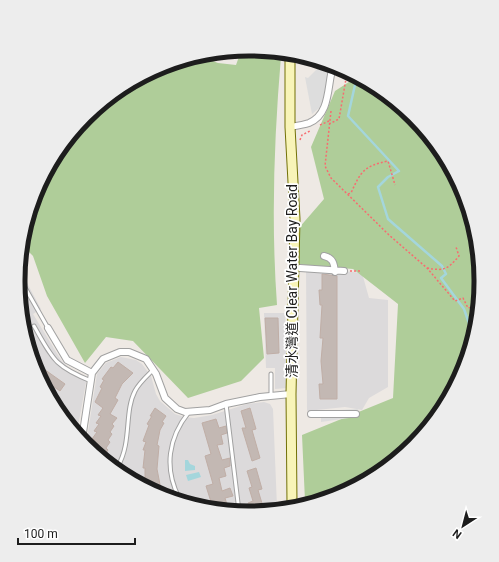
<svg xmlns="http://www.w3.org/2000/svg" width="499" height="562" font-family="Roboto,'Noto Sans TC',sans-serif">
<rect width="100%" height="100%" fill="#eee9e4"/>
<path fill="#dcdadb" d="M 306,267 L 362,273 L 369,298 L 388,300 L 388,387 L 369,398 L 362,410 L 345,407 L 307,411 Z
M 20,270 L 41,309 L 33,314 L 61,360 L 68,367 L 87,377 L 77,432 L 36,369 L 18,281 Z
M 264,313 L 285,313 L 287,388 L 275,389 L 275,368 L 266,368 Z
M 121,357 L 136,360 L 142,364 L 151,376 L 156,394 L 160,401 L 175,414 L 184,417 L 194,418 L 212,415 L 247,404 L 264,402 L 270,404 L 273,409 L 277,507 L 249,512 L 161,495 L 86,445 L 97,374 L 106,363 Z"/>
<path fill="#afcd99" d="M 250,50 L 281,56 C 274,139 271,222 277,305 L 259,308 L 264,358 L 241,381 L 188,398 L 133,341 L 106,337 L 85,363 L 47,296 L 33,256 L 25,248 L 36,192 L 86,117 L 161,67 L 205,58 L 218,63 L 236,65 L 241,51 Z
M 352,80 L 357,80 L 413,117 L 463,193 L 481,281 L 463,370 L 413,445 L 338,495 L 305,501 L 302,435 L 393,398 L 398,304 L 353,269 L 294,264 L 298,229 L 324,199 L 311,147 L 335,91 Z"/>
<path fill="#ddd" d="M 321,65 L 330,67 L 324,104 L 312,114 L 305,77 L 308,78 Z
M 358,409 L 356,417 L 321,422 L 321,411 Z"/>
<path fill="#a4d6dc" d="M 185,460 L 188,460 L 190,464 L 195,466 L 195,470 L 185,471 Z
M 199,472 L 201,477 L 188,481 L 186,475 Z"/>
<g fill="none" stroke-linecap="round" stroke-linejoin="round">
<path stroke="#a4d6dc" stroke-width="2.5" d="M 355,85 L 348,116 L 399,171 L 388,177 L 378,187 L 388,219 L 442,266 L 446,274 L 441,278 L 464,309 L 471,329"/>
</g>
<path fill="#c3b8b3" stroke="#c0aea6" d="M 322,274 L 337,276 L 337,399 L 320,399 L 319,384 L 323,384 L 321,361 L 323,338 L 320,338 L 322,305 L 320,305 L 319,290 L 322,290 Z
M 265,318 L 278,318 L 279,353 L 267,354 Z
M 34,362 L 65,384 L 60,391 L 41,378 L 36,369 Z
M 118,362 L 133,373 L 122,384 L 115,398 L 118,400 L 110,414 L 117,418 L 112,424 L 114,426 L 110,432 L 112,434 L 108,440 L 110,442 L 106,448 L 108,450 L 104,456 L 90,447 L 95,440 L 92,439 L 97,432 L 94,431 L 99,424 L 96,423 L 101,416 L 98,415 L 103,408 L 95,402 L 102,388 L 100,387 L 104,380 L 102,379 L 111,367 L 113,368 Z
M 155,408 L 166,416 L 162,422 L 164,423 L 160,430 L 157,445 L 159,446 L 157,469 L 162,495 L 145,484 L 145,468 L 143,468 L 145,450 L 143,450 L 146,442 L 143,441 L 149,425 L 147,424 L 152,416 L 150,416 Z
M 250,408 L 256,429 L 252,430 L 260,458 L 252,461 L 242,428 L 246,428 L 241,411 Z
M 216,419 L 219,428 L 226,426 L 227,433 L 221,435 L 223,444 L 217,445 L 222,460 L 230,458 L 230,466 L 224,468 L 226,476 L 219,478 L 222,491 L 230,488 L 233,496 L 225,498 L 228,508 L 212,505 L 206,486 L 213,484 L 205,456 L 211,454 L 202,423 Z
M 256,468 L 262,489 L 258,490 L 264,510 L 251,512 L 248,503 L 253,501 L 249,488 L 252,487 L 247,471 Z"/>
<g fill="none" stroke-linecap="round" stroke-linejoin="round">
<defs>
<path id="service" d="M 19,277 L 48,328
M 34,326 C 53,359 54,366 91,381
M 271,374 L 271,396
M 226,404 L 239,511
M 118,466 C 132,442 124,412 135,391 C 139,383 147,376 153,370
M 179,498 C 164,468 168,438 189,412"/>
<path id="minor" d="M 290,127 C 296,126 303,125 309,123 C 331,114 327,85 333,66
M 324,256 C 333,258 334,263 335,272
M 300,268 L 344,271
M 48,328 L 67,360 L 92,373
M 311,414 L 356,414
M 82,439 L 92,373 L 103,359 L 120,352 L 129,352 L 146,359 L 156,374 L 165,398 L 177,409 L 185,412 L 210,410 L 226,404 L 260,397 L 291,394"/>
<path id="secondary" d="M 290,57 L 290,127 L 295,219 L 291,394 L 292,504"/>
</defs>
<use href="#service" stroke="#a1a1a1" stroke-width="5"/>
<use href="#minor" stroke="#a1a1a1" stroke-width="8"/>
<use href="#secondary" stroke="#727107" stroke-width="11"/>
<path stroke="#f76c6f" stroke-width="1.5" stroke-dasharray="2 2" stroke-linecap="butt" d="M 331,111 L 325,166 L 331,178 L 389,235 L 427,268 L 455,301 L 463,298 L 468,308 L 476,306
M 329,124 L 339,119 L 347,73
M 320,125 L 329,121
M 300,140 L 302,135 L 310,131
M 348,194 L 351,193 C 361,171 364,166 388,161 L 395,185
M 427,268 C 444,271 447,270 459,256 L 456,247
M 350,271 L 360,271"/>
<use href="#service" stroke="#fff" stroke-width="3"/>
<use href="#minor" stroke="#fff" stroke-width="6"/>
<use href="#secondary" stroke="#f8f4b8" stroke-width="9"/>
</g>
<g text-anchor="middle" stroke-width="3.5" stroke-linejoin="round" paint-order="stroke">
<g font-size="14" fill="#1d1d1d" stroke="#fff">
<text transform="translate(292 281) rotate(-90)" y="5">清水灣道 Clear Water Bay Road</text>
</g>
</g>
<path d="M0 0H499V562H0ZM249 56H250A224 224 0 0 1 474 280V282A224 224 0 0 1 250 506H249A224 224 0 0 1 25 282V280A224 224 0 0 1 249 56Z" fill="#ededed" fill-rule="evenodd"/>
<path fill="none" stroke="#1d1d1d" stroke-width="5" d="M249 56H250A224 224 0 0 1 474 280V282A224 224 0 0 1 250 506H249A224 224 0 0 1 25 282V280A224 224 0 0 1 249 56Z"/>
<g transform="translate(463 526) rotate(216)" stroke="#ffffff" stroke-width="3" paint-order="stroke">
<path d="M0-3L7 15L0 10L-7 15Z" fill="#1d1d1d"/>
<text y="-6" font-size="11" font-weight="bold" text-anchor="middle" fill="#1d1d1d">N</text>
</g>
<path d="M18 538v6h117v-6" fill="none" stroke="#1d1d1d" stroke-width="2"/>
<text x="24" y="538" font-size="12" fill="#1d1d1d" stroke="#ffffff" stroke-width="3" paint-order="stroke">100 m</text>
</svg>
